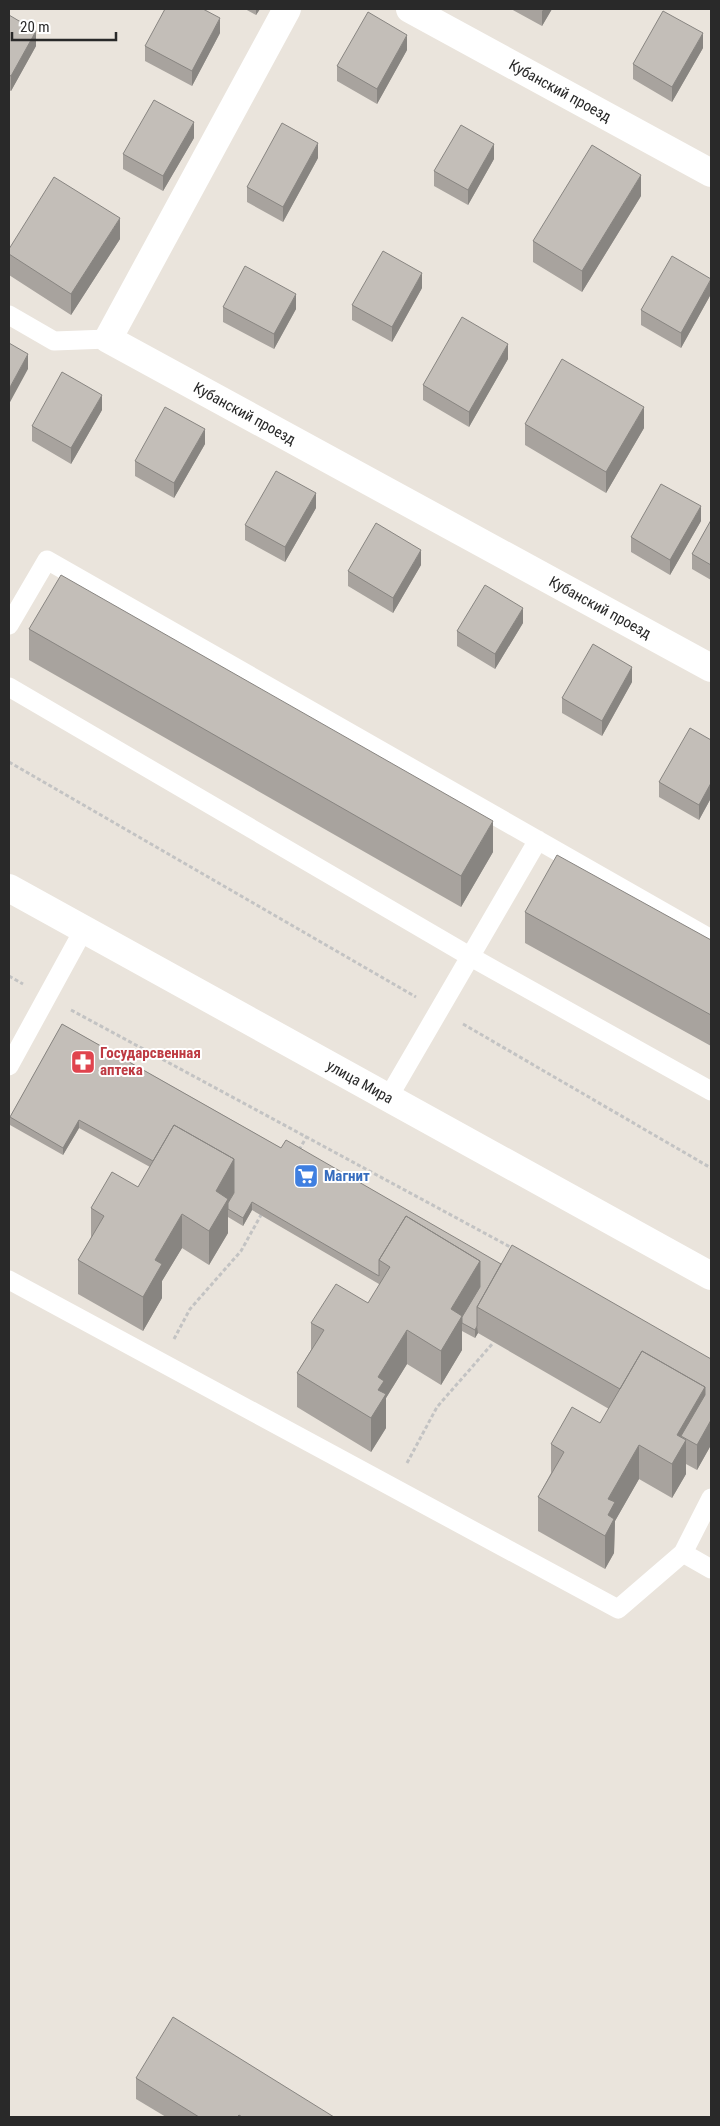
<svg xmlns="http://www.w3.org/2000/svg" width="720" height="2126" font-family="'Roboto Condensed',sans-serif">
<rect width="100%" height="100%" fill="#eae4dc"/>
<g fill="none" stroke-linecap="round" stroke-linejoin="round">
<path stroke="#c3c3c3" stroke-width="3" stroke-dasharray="4 2.5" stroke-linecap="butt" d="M 9,762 L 416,997
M 9,976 L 23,984
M 71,1010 L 514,1249
M 463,1024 L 711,1168
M 299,1150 L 307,1136
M 174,1339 L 190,1309 L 241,1251 L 261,1215
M 407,1463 L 437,1407 L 493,1343"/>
<path stroke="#fff" stroke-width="19" d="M 9,315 L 54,341 L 108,339
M 9,625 L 47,560 L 711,939
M 9,687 L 471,957 L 711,1091
M 9,1066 L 84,929
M 388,1098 L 538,840
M 9,1280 L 618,1609 L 683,1553 L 711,1498
M 683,1553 L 711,1569"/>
<g stroke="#fff" stroke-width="28">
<path id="s1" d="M 287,9 L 108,339 L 711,668"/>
<path id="s2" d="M 410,9 L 711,173"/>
</g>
<path stroke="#fff" stroke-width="28" id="s3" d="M 9,888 L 711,1276"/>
</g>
<path fill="#a8a39e" d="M 245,9 L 260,9 L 256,15 Z
M 511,9 L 552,9 L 542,26 Z
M 9,15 L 36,46 L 11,91 L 9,90 Z
M 220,33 L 192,86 L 145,61 L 145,46 Z
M 703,48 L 672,102 L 633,79 L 633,64 Z
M 407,50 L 377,104 L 337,81 L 337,66 Z
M 194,138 L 163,191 L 123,169 L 123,154 Z
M 318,158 L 283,222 L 247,202 L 247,187 Z
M 494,159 L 468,205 L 434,186 L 434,171 Z
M 641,196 L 582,292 L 533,262 L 533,241 Z
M 120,239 L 71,315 L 9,275 L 9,249 Z
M 422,288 L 392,342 L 352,320 L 352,305 Z
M 711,294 L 681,348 L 641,325 L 641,310 Z
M 223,307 L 296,309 L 274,349 L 223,322 Z
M 508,359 L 469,427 L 423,400 L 423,385 Z
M 102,410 L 71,464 L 32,441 L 32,426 Z
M 525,424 L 644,428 L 606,493 L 525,445 Z
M 205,444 L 174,498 L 135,476 L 135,461 Z
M 316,508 L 285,562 L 245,540 L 245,525 Z
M 711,520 L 711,580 L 692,569 L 692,554 Z
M 701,521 L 670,575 L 631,552 L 631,537 Z
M 421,565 L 393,613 L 348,586 L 348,571 Z
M 523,623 L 495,669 L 457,646 L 457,631 Z
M 29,629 L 493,852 L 461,907 L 29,660 Z
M 632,682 L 602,736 L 562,713 L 562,698 Z
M 711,740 L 711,798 L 699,820 L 659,797 L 659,782 Z
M 525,912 L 711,940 L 711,1046 L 525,943 Z
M 62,1024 L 281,1148 L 501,1264 L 711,1359 L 711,1445 L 697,1470 L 686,1464 L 686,1474 L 672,1498 L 639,1479 L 615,1521 L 614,1553 L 605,1569 L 538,1531 L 538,1497 L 551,1473 L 551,1444 L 600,1423 L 609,1409 L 478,1333 L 475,1338 L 462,1331 L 462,1350 L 441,1385 L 407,1364 L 386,1398 L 386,1428 L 371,1452 L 297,1407 L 297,1373 L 311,1350 L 311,1323 L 368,1303 L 379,1286 L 379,1284 L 252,1210 L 243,1226 L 228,1217 L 228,1233 L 209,1265 L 182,1248 L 162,1281 L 162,1298 L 143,1331 L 78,1294 L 78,1260 L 91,1238 L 91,1208 L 138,1187 L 150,1167 L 79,1128 L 63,1155 L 10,1125 L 10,1117 Z
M 136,2078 L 334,2117 L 166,2117 L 136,2099 Z"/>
<path fill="#888581" d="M 256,9 L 260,9 L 256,15 Z
M 544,9 L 552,9 L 542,26 L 542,11 Z
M 220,18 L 220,33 L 192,86 L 192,71 Z
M 36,31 L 36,46 L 11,91 L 11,76 Z
M 703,33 L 703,48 L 672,102 L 672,87 Z
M 407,35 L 407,50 L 377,104 L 377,89 Z
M 194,122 L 194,138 L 163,191 L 163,176 Z
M 318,143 L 318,158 L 283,222 L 283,207 Z
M 494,144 L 494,159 L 468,205 L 468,190 Z
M 641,175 L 641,196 L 582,292 L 582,271 Z
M 120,218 L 120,239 L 71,315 L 71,294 Z
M 422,273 L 422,288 L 392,342 L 392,327 Z
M 711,279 L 711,294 L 681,348 L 681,333 Z
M 296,294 L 296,309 L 274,349 L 274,334 Z
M 508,344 L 508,359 L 469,427 L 469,412 Z
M 28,354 L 28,369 L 9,404 L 9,389 Z
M 102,395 L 102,410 L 71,464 L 71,448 Z
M 644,407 L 644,428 L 606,493 L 606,472 Z
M 205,429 L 205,444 L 174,498 L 174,483 Z
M 316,493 L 316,508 L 285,562 L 285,547 Z
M 701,506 L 701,521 L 670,575 L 670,560 Z
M 421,550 L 421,565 L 393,613 L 393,598 Z
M 523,608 L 523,623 L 495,669 L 495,654 Z
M 632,667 L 632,682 L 602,736 L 602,721 Z
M 711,783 L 711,798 L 699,820 L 699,805 Z
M 493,821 L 493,852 L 461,907 L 461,876 Z
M 79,1120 L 79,1128 L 63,1155 L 63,1148 Z
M 234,1159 L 234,1193 L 228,1203 L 228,1233 L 209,1265 L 209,1231 L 216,1191 Z
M 252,1202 L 252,1210 L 243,1226 L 243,1218 Z
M 182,1214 L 182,1248 L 162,1281 L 162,1298 L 143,1331 L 143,1297 L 155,1260 Z
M 480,1261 L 480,1295 L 462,1323 L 462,1350 L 441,1385 L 441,1351 L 451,1309 Z
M 477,1326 L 478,1333 L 475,1338 L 475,1330 Z
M 407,1330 L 407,1364 L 386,1398 L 386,1428 L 371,1452 L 371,1418 L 378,1377 Z
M 705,1387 L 705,1421 L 681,1436 L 681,1447 L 686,1440 L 686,1474 L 672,1498 L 672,1464 L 677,1435 Z
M 711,1420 L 711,1445 L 697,1470 L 697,1445 Z
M 639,1445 L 639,1479 L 615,1521 L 614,1553 L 605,1569 L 605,1536 L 608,1499 Z"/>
<path fill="#c3beb8" stroke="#888581" d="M 165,9 L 203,9 L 220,18 L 192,71 L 145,46 Z
M 663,11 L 703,33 L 672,87 L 633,64 Z
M 368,12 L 407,35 L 377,89 L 337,66 Z
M 9,15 L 36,31 L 11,76 L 9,75 Z
M 154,100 L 194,122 L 163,176 L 123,154 Z
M 282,123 L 318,143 L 283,207 L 247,187 Z
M 461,125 L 494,144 L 468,190 L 434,171 Z
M 592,145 L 641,175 L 582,271 L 533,241 Z
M 54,177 L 120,218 L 71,294 L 9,254 L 9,249 Z
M 383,251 L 422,273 L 392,327 L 352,305 Z
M 672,256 L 711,279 L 681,333 L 641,310 Z
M 245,266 L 296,294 L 274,334 L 223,307 Z
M 462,317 L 508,344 L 469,412 L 423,385 Z
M 9,343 L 28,354 L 9,389 Z
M 562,359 L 644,407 L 606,472 L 525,424 Z
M 62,372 L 102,395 L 71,448 L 32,426 Z
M 165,407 L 205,429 L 174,483 L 135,461 Z
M 276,471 L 316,493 L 285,547 L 245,525 Z
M 661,484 L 701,506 L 670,560 L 631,537 Z
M 711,520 L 711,565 L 692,554 Z
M 376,523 L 421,550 L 393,598 L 348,571 Z
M 61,575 L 493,821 L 461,876 L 29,629 Z
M 485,585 L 523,608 L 495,654 L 457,631 Z
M 593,644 L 632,667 L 602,721 L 562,698 Z
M 690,728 L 711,740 L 711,783 L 699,805 L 659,782 Z
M 557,855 L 711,940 L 711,1015 L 525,912 Z
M 62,1024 L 281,1148 L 286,1140 L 501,1264 L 477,1307 L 477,1326 L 475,1330 L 462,1323 L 462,1317 L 480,1287 L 480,1261 L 406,1216 L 379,1260 L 379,1276 L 252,1202 L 243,1218 L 228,1209 L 228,1203 L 234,1193 L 234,1159 L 174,1125 L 153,1161 L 79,1120 L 63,1148 L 10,1117 Z
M 174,1125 L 234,1159 L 216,1191 L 228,1199 L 209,1231 L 182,1214 L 155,1260 L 162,1264 L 143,1297 L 78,1260 L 104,1216 L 91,1208 L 112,1172 L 138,1187 Z
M 406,1216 L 480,1261 L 451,1309 L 462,1316 L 441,1351 L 407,1330 L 378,1377 L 384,1381 L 378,1390 L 386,1394 L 371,1418 L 297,1373 L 324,1330 L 311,1323 L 336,1284 L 368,1303 L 390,1267 L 379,1260 Z
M 512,1245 L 711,1359 L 711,1420 L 697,1445 L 681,1436 L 705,1395 L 705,1387 L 642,1351 L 620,1389 L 477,1307 Z
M 642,1351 L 705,1387 L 677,1435 L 686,1440 L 672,1464 L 639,1445 L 608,1499 L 615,1502 L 608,1515 L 614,1519 L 605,1536 L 538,1497 L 564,1452 L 551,1444 L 572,1407 L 600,1423 Z
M 173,2017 L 334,2117 L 242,2117 L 239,2115 L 237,2117 L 199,2117 L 136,2078 Z"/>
<defs>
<symbol id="pharmacy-square" viewBox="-11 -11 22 22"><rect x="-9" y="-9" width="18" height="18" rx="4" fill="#e0444e" stroke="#fff"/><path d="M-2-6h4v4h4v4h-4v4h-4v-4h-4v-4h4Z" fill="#fff"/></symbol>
<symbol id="supermarket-square" viewBox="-11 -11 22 22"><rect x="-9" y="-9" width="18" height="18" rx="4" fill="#3f7fe0" stroke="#fff"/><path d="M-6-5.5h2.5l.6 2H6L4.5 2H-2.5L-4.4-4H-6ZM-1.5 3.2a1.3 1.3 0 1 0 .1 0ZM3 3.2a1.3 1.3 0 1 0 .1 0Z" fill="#fff"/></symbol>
</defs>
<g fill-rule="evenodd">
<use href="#pharmacy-square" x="69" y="1048" width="28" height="28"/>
<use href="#supermarket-square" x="292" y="1162" width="28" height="28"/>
</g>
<g text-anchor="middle" stroke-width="4" stroke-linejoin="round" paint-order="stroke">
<g font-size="15" fill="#292929" stroke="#fff">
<text dy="5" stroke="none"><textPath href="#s2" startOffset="171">Кубанский проезд</textPath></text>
<text dy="5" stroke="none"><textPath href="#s1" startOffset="531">Кубанский проезд</textPath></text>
<text dy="5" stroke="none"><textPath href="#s1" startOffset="936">Кубанский проезд</textPath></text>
<text dy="5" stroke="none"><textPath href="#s3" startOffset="401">улица Мира</textPath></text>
</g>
<g font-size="15" font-weight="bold" fill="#be3a42" stroke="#fff" text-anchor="start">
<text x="100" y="1058">Государсвенная<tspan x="100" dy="17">аптека</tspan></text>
</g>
<g font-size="15" font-weight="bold" fill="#366cbe" stroke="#fff" text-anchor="start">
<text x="324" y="1181">Магнит</text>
</g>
</g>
<rect width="720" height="2126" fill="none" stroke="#292929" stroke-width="20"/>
<path d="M12 32v8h104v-8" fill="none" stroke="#292929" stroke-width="2.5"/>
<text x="20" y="32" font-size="15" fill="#292929" stroke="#ffffff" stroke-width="4" paint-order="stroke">20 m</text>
</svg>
